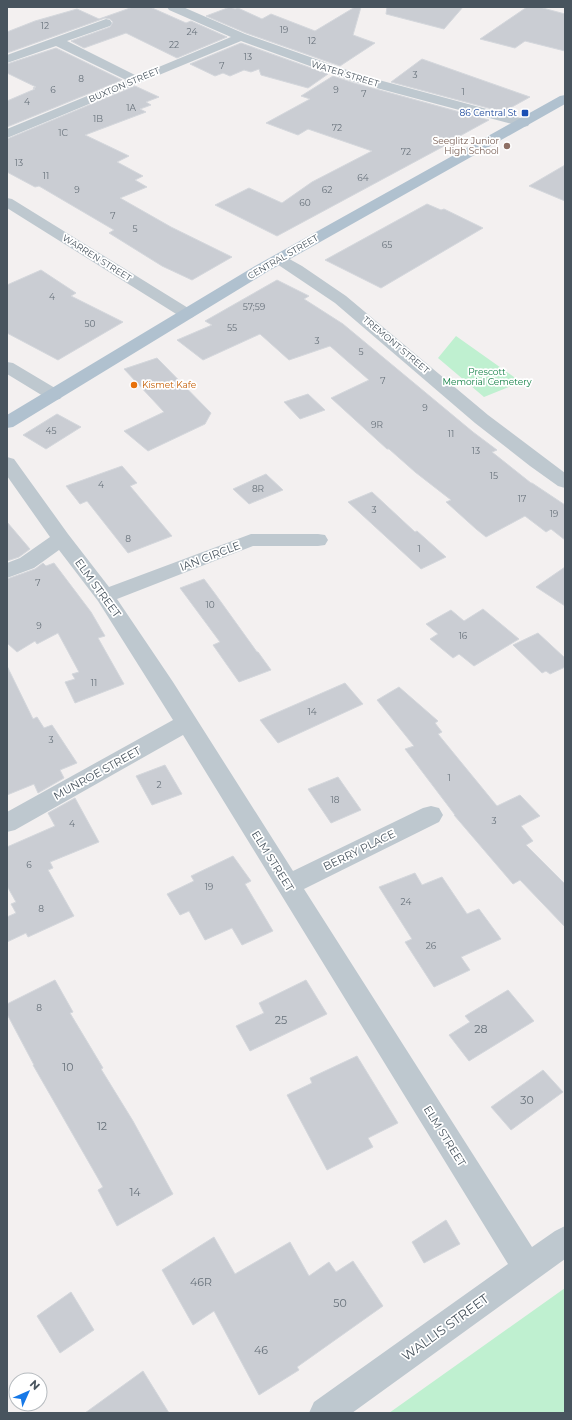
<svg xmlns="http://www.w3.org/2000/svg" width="572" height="1420" font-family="Montserrat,sans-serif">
<rect width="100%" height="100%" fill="#f3f0f0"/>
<path fill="#bff0d0" d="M 456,336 L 521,382 L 484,397 L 438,358 Z
M 565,1288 L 565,1413 L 389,1413 Z"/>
<path fill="#cacdd3" stroke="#d4d7dc" d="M 133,7 L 150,7 L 186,23 L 191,21 L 227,37 L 177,58 L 126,33 L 84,48 L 71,41 L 110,27 L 113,22 L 110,19 L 105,18 L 7,53 L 7,32 L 35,21 L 77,9 L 99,19 Z
M 230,7 L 235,9 L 238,8 L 262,19 L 271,14 L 315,31 L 355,7 L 361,7 L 353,35 L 375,43 L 340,66 L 246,33 L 206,16 Z
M 387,7 L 463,7 L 444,29 L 386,14 Z
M 527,7 L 539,7 L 565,14 L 565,51 L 525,41 L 515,48 L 480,39 Z
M 241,43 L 328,74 L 308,88 L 261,75 L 259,69 L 251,72 L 244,70 L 230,76 L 223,73 L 215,76 L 190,64 Z
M 56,48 L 122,80 L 7,127 L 7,101 L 35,89 L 33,88 L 36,87 L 7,73 L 7,64 Z
M 422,59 L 530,97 L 503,112 L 391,82 Z
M 333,76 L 354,83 L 489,120 L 458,137 L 459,138 L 277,236 L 215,205 L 249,188 L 282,203 L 312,182 L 372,151 L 308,129 L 298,135 L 266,123 L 310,99 L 301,96 Z
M 135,86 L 159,97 L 146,102 L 151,105 L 140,109 L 146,112 L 85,135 L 129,156 L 117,162 L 143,176 L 135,180 L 147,187 L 120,198 L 171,227 L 232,257 L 192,280 L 162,266 L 109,233 L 114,230 L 39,186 L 35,187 L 7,172 L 7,139 Z
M 565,165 L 565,201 L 529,186 Z
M 427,204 L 441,210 L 444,209 L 483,228 L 381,288 L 325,260 Z
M 41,270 L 76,293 L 71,296 L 123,322 L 58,360 L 7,333 L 7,285 Z
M 277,280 L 309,296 L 304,299 L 343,324 L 473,432 L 497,450 L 492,452 L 531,483 L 532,483 L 565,505 L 565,540 L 551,529 L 546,532 L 525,516 L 486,537 L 476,529 L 446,502 L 451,500 L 415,472 L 389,449 L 387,449 L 331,398 L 369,380 L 330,346 L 289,360 L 260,334 L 203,360 L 177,340 L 212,325 L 205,321 Z
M 157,358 L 211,413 L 205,424 L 148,451 L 124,431 L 164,412 L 124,369 Z
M 308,394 L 325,410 L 300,419 L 284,402 Z
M 57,414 L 81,427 L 46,449 L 23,435 Z
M 122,466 L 137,483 L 130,486 L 172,536 L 128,553 L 87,501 L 80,504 L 66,486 Z
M 266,474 L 283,490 L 249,504 L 233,489 Z
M 372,492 L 415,532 L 417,531 L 446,557 L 421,569 L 348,502 Z
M 7,522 L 30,549 L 19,557 L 7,561 Z
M 43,563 L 46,566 L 54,563 L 91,612 L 105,636 L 98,638 L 124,684 L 75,703 L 65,682 L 75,679 L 72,674 L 79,672 L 58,633 L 37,644 L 35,641 L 17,652 L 7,643 L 7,579 L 35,569 Z
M 565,567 L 565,606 L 536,587 Z
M 204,579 L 216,595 L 257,652 L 258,652 L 271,670 L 239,682 L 213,645 L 220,642 L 180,588 Z
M 483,609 L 519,639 L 474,666 L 459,654 L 453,658 L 430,639 L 438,634 L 426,624 L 451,610 L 464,621 Z
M 538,633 L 565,658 L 565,667 L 550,674 L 546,671 L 542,673 L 513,645 Z
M 7,666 L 33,719 L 37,717 L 44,728 L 52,725 L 77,763 L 60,770 L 64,778 L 38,793 L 34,784 L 7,795 Z
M 345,683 L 363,704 L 278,743 L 260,720 Z
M 399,687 L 438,721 L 435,723 L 442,732 L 438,734 L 497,806 L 520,795 L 540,816 L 521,826 L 533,841 L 526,845 L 565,884 L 565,927 L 520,880 L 513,884 L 454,815 L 455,815 L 405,749 L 414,746 L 377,700 Z
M 165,765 L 182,794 L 152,805 L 136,776 Z
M 338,777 L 361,810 L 331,823 L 308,789 Z
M 75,798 L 99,842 L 50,862 L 53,868 L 48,870 L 74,916 L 28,937 L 26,933 L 7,942 L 7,917 L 16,913 L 11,904 L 16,902 L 7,886 L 7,847 L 55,826 L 48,813 Z
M 233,856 L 251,881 L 245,884 L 273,931 L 242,945 L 232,928 L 205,940 L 189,911 L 180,915 L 167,894 L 194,881 L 191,876 Z
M 415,873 L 422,885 L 442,877 L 467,914 L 479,909 L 501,939 L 461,957 L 470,970 L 434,987 L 405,942 L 412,939 L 379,887 Z
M 55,980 L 73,1012 L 70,1013 L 103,1068 L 101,1069 L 133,1121 L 173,1194 L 117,1226 L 98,1190 L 103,1187 L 33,1065 L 34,1065 L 7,1014 L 7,1004 Z
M 306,980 L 327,1014 L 250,1051 L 236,1026 L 264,1013 L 259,1003 Z
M 508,990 L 534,1021 L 469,1061 L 449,1035 L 470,1022 L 465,1016 Z
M 357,1056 L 398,1123 L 368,1138 L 373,1147 L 327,1170 L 287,1095 L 312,1083 L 310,1078 Z
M 543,1070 L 563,1092 L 511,1130 L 491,1107 Z
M 446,1220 L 460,1244 L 424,1263 L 412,1242 Z
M 214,1237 L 235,1274 L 290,1242 L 309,1276 L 329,1262 L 336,1272 L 353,1261 L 383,1306 L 297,1367 L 299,1370 L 259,1395 L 214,1311 L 193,1325 L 162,1270 Z
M 71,1292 L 94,1330 L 60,1353 L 37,1316 Z
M 143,1371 L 169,1413 L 85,1413 Z"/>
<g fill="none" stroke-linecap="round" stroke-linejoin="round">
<path fill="#bec8cf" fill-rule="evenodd" d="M 167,7 L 183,7 L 245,34 L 364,76 L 528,120 L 530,123 L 528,126 L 523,127 L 354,82 L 241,41 L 7,138 L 7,129 L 126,80 L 56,46 L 7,63 L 7,55 L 106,19 L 110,20 L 112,23 L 110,26 L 67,41 L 137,76 L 231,37 L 169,10 Z
M 7,198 L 12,199 L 193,311 L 195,314 L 193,317 L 187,319 L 181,317 L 7,208 Z
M 279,254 L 284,256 L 302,266 L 346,296 L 488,415 L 565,473 L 565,488 L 558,486 L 530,466 L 475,423 L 335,303 L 274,262 L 271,259 L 274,256 Z
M 7,362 L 13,363 L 60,391 L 63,395 L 60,399 L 54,400 L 48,399 L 7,374 Z
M 7,457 L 14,459 L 68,534 L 109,587 L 251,534 L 318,534 L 325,535 L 328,540 L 325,545 L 318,546 L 253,546 L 117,599 L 173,682 L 293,871 L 423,808 L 431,806 L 439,808 L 443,815 L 439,822 L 304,889 L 532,1247 L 555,1231 L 565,1226 L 565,1259 L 352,1413 L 309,1413 L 314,1402 L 508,1264 L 183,735 L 15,830 L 7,832 L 7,812 L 173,720 L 98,601 L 59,550 L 34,568 L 7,578 L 7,563 L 20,558 L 50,537 L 7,476 Z"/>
<path fill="#b0c1cf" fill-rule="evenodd" d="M 565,95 L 565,104 L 267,272 L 13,427 L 7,428 L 7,415 L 255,266 L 560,96 Z"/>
</g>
<rect fill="#1a4fb4" stroke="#fff" stroke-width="1.5" x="521" y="109" width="8" height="8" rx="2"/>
<circle fill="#8d6e63" stroke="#fff" stroke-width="1.5" cx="507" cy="146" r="4"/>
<circle fill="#e8710a" stroke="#fff" stroke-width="1.5" cx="134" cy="385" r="4"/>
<g text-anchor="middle" stroke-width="3.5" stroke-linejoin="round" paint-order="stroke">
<g font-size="9" fill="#68727b">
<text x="45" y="29">12</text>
<text x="284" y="33">19</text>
<text x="192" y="35">24</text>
<text x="312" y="44">12</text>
<text x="174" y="48">22</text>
<text x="248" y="60">13</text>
<text x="222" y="69">7</text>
<text x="415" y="78">3</text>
<text x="81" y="82">8</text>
<text x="53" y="93">6</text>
<text x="336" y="93">9</text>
<text x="463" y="95">1</text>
<text x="364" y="97">7</text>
<text x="27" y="105">4</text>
<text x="131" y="111">1A</text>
<text x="98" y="122">1B</text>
<text x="337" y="131">72</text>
<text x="63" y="136">1C</text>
<text x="406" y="155">72</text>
<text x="19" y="166">13</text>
<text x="46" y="179">11</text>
<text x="363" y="181">64</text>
<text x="77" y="193">9</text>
<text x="327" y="193">62</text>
<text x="305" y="206">60</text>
<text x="113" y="219">7</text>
<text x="135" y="232">5</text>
<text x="387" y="248">65</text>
<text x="52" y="300">4</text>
<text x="254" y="310">57;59</text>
<text x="90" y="327">50</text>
<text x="232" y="331">55</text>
<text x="317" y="344">3</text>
<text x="361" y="355">5</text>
<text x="383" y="384">7</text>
<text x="425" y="411">9</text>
<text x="377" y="428">9R</text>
<text x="51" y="434">45</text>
<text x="451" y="437">11</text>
<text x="476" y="454">13</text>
<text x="494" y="479">15</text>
<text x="101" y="488">4</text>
<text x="258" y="492">8R</text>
<text x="522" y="502">17</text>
<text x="374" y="513">3</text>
<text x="554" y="517">19</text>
<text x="128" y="542">8</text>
<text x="419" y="552">1</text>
<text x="38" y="586">7</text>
<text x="210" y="608">10</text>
<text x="39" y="629">9</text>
<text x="463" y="639">16</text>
<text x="94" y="686">11</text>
<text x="312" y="715">14</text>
<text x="51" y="743">3</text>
<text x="449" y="781">1</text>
<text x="159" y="788">2</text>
<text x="335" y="803">18</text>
<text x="494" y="824">3</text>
<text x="72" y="827">4</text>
<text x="29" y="868">6</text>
<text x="209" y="890">19</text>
<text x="406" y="905">24</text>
<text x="41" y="912">8</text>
<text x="431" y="949">26</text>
<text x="39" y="1011">8</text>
</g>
<g font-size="9" fill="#48545e" stroke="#fff">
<text transform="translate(345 74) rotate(17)" y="3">WATER STREET</text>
<text transform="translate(124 85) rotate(-23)" y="3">BUXTON STREET</text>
<text transform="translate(283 257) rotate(-30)" y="3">CENTRAL STREET</text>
<text transform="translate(97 258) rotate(32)" y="3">WARREN STREET</text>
<text transform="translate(396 345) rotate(40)" y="3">TREMONT STREET</text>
</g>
<g font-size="9" fill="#164399" stroke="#fff" text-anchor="end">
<text x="517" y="116">86 Central St</text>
</g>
<g font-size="9" fill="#785e54" stroke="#fff" text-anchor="end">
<text x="499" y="144">Seeglitz Junior<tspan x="499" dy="10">High School</tspan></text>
</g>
<g font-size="9" fill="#168248" stroke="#fff">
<text x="487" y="375">Prescott<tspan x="487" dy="10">Memorial Cemetery</tspan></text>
</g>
<g font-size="9" fill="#c56008" stroke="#fff" text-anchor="start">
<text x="142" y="388">Kismet Kafe</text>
</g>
<g font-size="11" fill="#48545e" stroke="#fff">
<text transform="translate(210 556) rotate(-21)" y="4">IAN CIRCLE</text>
<text transform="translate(98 588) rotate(54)" y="4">ELM STREET</text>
<text transform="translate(97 773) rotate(-29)" y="4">MUNROE STREET</text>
<text transform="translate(359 850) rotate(-26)" y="4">BERRY PLACE</text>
<text transform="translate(273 861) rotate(58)" y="4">ELM STREET</text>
<text transform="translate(445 1136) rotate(58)" y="4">ELM STREET</text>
</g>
<g font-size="11" fill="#68727b">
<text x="281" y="1024">25</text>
<text x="481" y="1033">28</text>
<text x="68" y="1071">10</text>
<text x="527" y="1104">30</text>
<text x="102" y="1130">12</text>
<text x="135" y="1196">14</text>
<text x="201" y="1286">46R</text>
<text x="340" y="1307">50</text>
<text x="261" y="1354">46</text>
</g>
<g font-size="13" fill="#48545e" stroke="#fff">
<text transform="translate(445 1327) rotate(-36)" y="5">WALLIS STREET</text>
</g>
</g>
<rect width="572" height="1420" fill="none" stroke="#48545e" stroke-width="16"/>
<g transform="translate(28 1392) rotate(45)"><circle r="19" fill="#ffffff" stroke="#b6bbbf"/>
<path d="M0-3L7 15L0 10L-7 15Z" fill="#1678e7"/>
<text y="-6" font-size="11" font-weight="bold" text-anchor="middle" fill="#48545e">N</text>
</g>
</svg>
